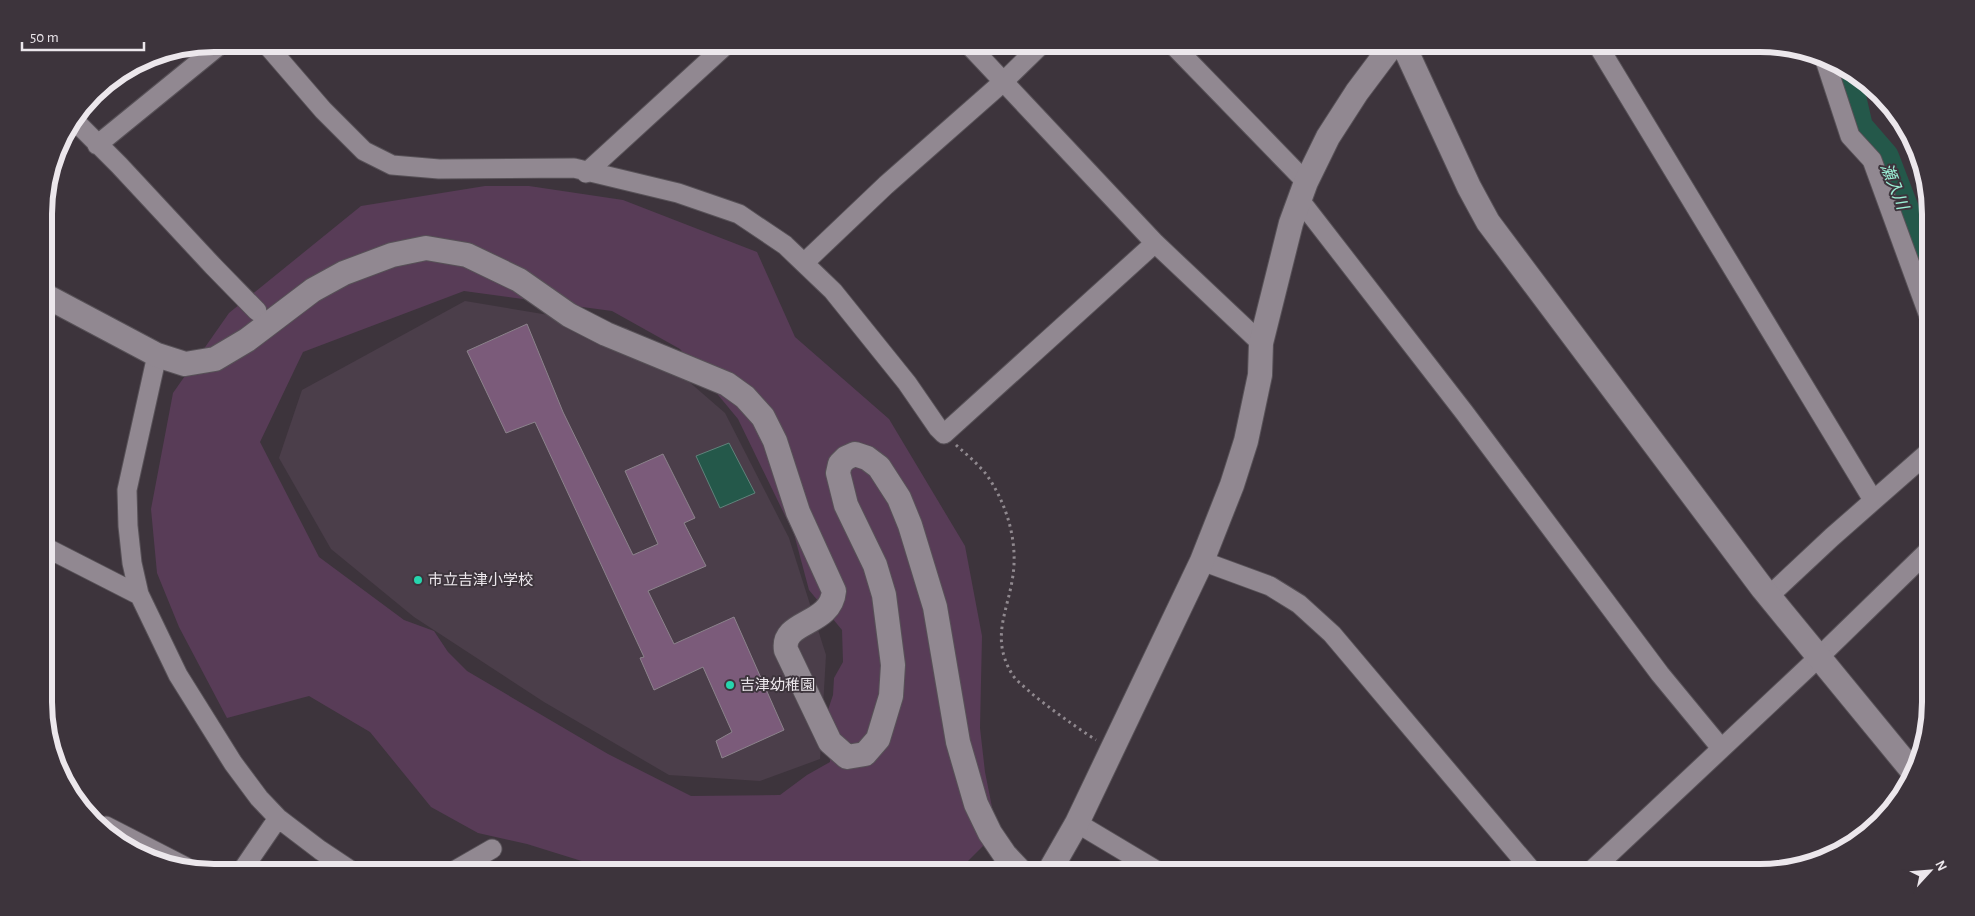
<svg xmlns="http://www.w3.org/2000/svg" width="1975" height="916" font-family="'Alegreya Sans','Noto Sans JP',sans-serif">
<rect width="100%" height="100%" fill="#3d343c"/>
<path fill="#4b3e4a" d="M 465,301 L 627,328 L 725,413 L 789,538 L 826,655 L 820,759 L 760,781 L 669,775 L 544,702 L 414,617 L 331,549 L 279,458 L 302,390 Z"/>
<path fill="#583c57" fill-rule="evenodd" d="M 485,186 L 529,186 L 623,200 L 757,252 L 795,337 L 889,419 L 965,546 L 982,636 L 980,728 L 985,772 L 997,832 L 957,872 L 617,872 L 527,844 L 478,833 L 431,807 L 370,732 L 309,696 L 227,718 L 179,627 L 157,573 L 151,509 L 173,393 L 229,313 L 361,206 ZM 464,291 L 612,311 L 680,349 L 738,419 L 794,534 L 809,590 L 842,630 L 843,662 L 834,678 L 833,695 L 828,710 L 830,762 L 807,775 L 780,795 L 691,796 L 608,754 L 467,671 L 448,652 L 434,631 L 404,620 L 319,557 L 260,442 L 303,352 Z"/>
<path fill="#24584a" stroke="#60837b" d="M 729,443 L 755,493 L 720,508 L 696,456 Z"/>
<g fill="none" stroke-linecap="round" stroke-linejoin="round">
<path stroke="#24584a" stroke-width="30" d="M 1845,71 L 1858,127 L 1884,157 L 1930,277"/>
</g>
<path fill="#7b5b7a" stroke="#8c838c" d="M 527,324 L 563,412 L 633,555 L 658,544 L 625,471 L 663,454 L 695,518 L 684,523 L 706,566 L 648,591 L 674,644 L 734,617 L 784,730 L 722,758 L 716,741 L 732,732 L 703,667 L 654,690 L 640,658 L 644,657 L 535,422 L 506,433 L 467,351 Z"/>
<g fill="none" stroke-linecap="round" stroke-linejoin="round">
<defs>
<path id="minor" d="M 266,44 L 323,110 L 364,151 L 392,165 L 439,169 L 574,168 L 678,193 L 739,214 L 785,245 L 833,291 L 907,383 L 938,428 L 944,434 L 1155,243
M 968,44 L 1155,243 L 1261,343
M 1172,44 L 1306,182
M 1597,44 L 1873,500
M 1824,57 L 1850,136 L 1872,160 L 1930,319
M 75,121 L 119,165 L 213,266 L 257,311
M 97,145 L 221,44
M 586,173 L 727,44
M 1299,199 L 1464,412 L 1660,674 L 1721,748
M 804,263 L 886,185 L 1003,82 L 1042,44
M 157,355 L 127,490 L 128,526 L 132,563 L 139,594 L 178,675 L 233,763 L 259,798 L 278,818 L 320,850 L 353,872
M 45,547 L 139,595
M 1202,561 L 1270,586 L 1299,604 L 1332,634 L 1533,872
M 1769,596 L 1832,537 L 1931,450
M 1077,823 L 1159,872
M 106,826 L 186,867
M 241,872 L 278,818
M 452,872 L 492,849
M 1590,872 L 1819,657 L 1931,548"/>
<path id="tertiary" d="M 1403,44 L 1469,187 L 1488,222 L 1763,589 L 1914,773
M 44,295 L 157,355 L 185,364 L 215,359 L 247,340 L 313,290 L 344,273 L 392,255 L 426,248 L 467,255 L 519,280 L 569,315 L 606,334 L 727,384 L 745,397 L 763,417 L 775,441 L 798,512 L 834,591 C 831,626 781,620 786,650 L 830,742 L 847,757 L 865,754 L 878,739 L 891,696 L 893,665 L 884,595 L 875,565 L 846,505 L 838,473 L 840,464 L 846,458 L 855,454 L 867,458 L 879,467 L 899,498 L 910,525 L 935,607 L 958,742 L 976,804 L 990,833 L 1005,855 L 1021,872
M 1049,872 L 1077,823 L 1202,561 L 1232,485 L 1246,441 L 1260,375 L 1261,343 L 1291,223 L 1306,182 L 1328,137 L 1357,92 L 1393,44"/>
</defs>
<use href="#minor" stroke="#575157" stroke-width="21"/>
<use href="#tertiary" stroke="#575157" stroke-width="26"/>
<path stroke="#90898f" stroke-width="3" stroke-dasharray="2.5 4" stroke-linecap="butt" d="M 956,445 C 966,454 977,463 986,474 C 1006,502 1018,540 1013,575 C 1008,612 990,637 1012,674 C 1016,681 1025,687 1031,693 C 1052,710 1073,725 1096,740"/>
<use href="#minor" stroke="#918891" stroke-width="19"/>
<use href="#tertiary" stroke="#918891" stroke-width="24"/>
</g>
<g fill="#26d5ae" stroke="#3d343c" stroke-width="2">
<circle cx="418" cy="580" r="5"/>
<circle cx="730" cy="685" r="5"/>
</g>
<g text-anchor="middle" stroke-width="4" stroke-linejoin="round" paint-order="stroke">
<g font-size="15" fill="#ece7ec" stroke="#3d343c" text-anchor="start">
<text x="428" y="585">市立吉津小学校</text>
<text x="740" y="690">吉津幼稚園</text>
</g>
<g font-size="16" font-style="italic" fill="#9cf0d6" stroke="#3d343c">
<text transform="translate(1895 186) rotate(68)" y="6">瀬入川</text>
</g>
</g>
<path d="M0 0H1975V916H0ZM214 52H1760A162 162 0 0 1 1922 214V702A162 162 0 0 1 1760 864H214A162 162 0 0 1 52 702V214A162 162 0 0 1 214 52Z" fill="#3d343c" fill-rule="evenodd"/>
<path fill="none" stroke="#ece7ec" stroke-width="6" d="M214 52H1760A162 162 0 0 1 1922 214V702A162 162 0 0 1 1760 864H214A162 162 0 0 1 52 702V214A162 162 0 0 1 214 52Z"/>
<g transform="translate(1930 871) rotate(64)" stroke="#3d343c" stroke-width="4" paint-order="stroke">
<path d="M0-4L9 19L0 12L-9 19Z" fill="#ece7ec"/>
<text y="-8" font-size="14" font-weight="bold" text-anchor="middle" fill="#ece7ec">N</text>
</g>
<path d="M22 42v8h122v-8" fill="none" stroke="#ece7ec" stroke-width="2.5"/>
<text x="30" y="42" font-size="15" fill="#ece7ec" stroke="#3d343c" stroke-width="4" paint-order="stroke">50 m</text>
</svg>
